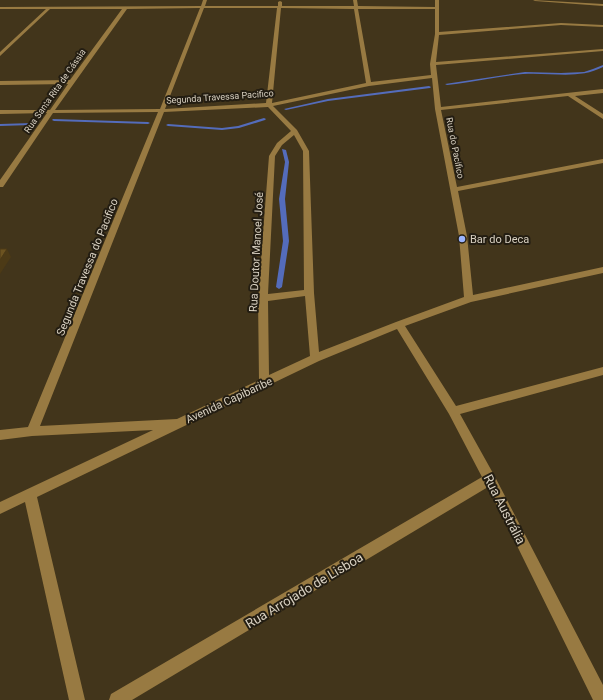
<svg xmlns="http://www.w3.org/2000/svg" width="603" height="700" font-family="Roboto,sans-serif">
<rect width="100%" height="100%" fill="#42351b"/>
<g fill="none" stroke-linecap="round" stroke-linejoin="round">
<path fill="#546cbb" fill-rule="evenodd" d="M 603,65 L 603,67 C 578,80 550,72 523,74 C 501,76 478,81 456,84 L 447,85 L 445,84 L 525,72 L 561,73 L 584,72 L 593,69 Z
M 429,86 L 431,87 L 430,88 L 328,101 L 286,110 L 284,109 L 328,99 Z
M 264,118 L 266,119 L 265,120 L 239,128 L 222,130 L 168,126 L 166,125 L 168,124 L 222,128 L 238,126 Z
M 53,119 L 148,122 L 150,123 L 148,124 L 54,121 L 52,120 Z
M 33,123 L 33,125 L 31,125 L 0,126 L 0,124 Z
M 282,149 L 286,150 L 289,162 L 285,199 L 289,241 L 282,287 L 279,289 L 276,287 L 283,241 L 279,199 L 285,162 Z"/>
<path fill="#987a42" fill-rule="evenodd" d="M 203,0 L 207,0 L 205,6 L 278,6 L 278,2 L 280,1 L 282,2 L 282,6 L 354,6 L 353,0 L 357,0 L 358,6 L 435,7 L 435,0 L 439,0 L 439,32 L 561,23 L 603,25 L 603,27 L 561,25 L 439,35 L 436,62 L 603,49 L 603,51 L 436,65 L 441,107 L 603,89 L 603,93 L 575,96 L 603,114 L 603,119 L 568,96 L 441,110 L 457,187 L 603,159 L 603,163 L 458,191 L 467,236 L 473,295 L 603,267 L 603,273 L 471,302 L 405,326 L 456,406 L 603,367 L 603,375 L 460,414 L 494,475 L 603,685 L 603,700 L 593,700 L 488,487 L 132,700 L 109,700 L 111,694 L 482,477 L 449,414 L 397,329 L 319,361 L 37,497 L 85,700 L 69,700 L 25,502 L 0,514 L 0,502 L 153,430 L 32,436 L 0,440 L 0,430 L 28,427 L 158,112 L 53,113 L 3,187 L 0,187 L 0,180 L 47,113 L 0,114 L 0,110 L 50,110 L 68,84 L 0,85 L 0,81 L 70,80 L 122,9 L 50,9 L 0,56 L 0,52 L 46,9 L 0,9 L 0,7 L 201,6 ZM 200,8 L 160,109 L 55,110 L 127,9 ZM 204,8 L 277,8 L 266,103 L 165,109 ZM 281,8 L 354,9 L 366,83 L 272,103 ZM 358,9 L 435,9 L 435,34 L 430,64 L 431,75 L 371,82 ZM 432,78 L 435,109 L 459,236 L 464,297 L 396,322 L 319,352 L 314,293 L 309,151 L 297,130 L 273,106 L 369,86 ZM 268,107 L 291,131 L 277,143 L 269,156 L 258,298 L 259,380 L 177,419 L 40,426 L 164,112 ZM 294,135 L 303,151 L 304,290 L 268,294 L 275,156 L 282,145 ZM 305,296 L 310,356 L 269,375 L 268,301 Z
M 533,0 L 603,4 L 603,6 L 535,1 Z"/>
</g>
<path fill="#4c3a16" d="M 7,249 L 11,257 L 0,274 L 0,260 Z"/>
<path fill="#6c5320" stroke="#4c3a16" d="M 0,249 L 7,249 L 0,260 Z"/>
<circle fill="#9bb4fd" stroke="#231d12" stroke-width="1.5" cx="462" cy="239" r="4"/>
<g text-anchor="middle" stroke-width="4" stroke-linejoin="round" paint-order="stroke">
<g font-size="9" fill="#d8d0c1" stroke="#231d12">
<text transform="translate(55 91) rotate(-55)" y="3">Rua Santa Rita de Cássia</text>
<text transform="translate(220 97) rotate(-4)" y="3">Segunda Travessa Pacifico</text>
<text transform="translate(455 148) rotate(79)" y="3">Rua do Pacifico</text>
</g>
<g font-size="11" fill="#d8d0c1" stroke="#231d12" text-anchor="start">
<text x="470" y="243">Bar do Deca</text>
</g>
<g font-size="11" fill="#d8d0c1" stroke="#231d12">
<text transform="translate(256 252) rotate(-87)" y="4">Rua Doutor Manoel José</text>
<text transform="translate(87 267) rotate(-68)" y="4">Segunda Travessa do Pacifico</text>
<text transform="translate(229 400) rotate(-25)" y="4">Avenida Capibaribe</text>
</g>
<g font-size="13" fill="#d8d0c1" stroke="#231d12">
<text transform="translate(505 509) rotate(63)" y="5">Rua Austrália</text>
<text transform="translate(304 590) rotate(-31)" y="5">Rua Arrojado de Lisboa</text>
</g>
</g>
</svg>
